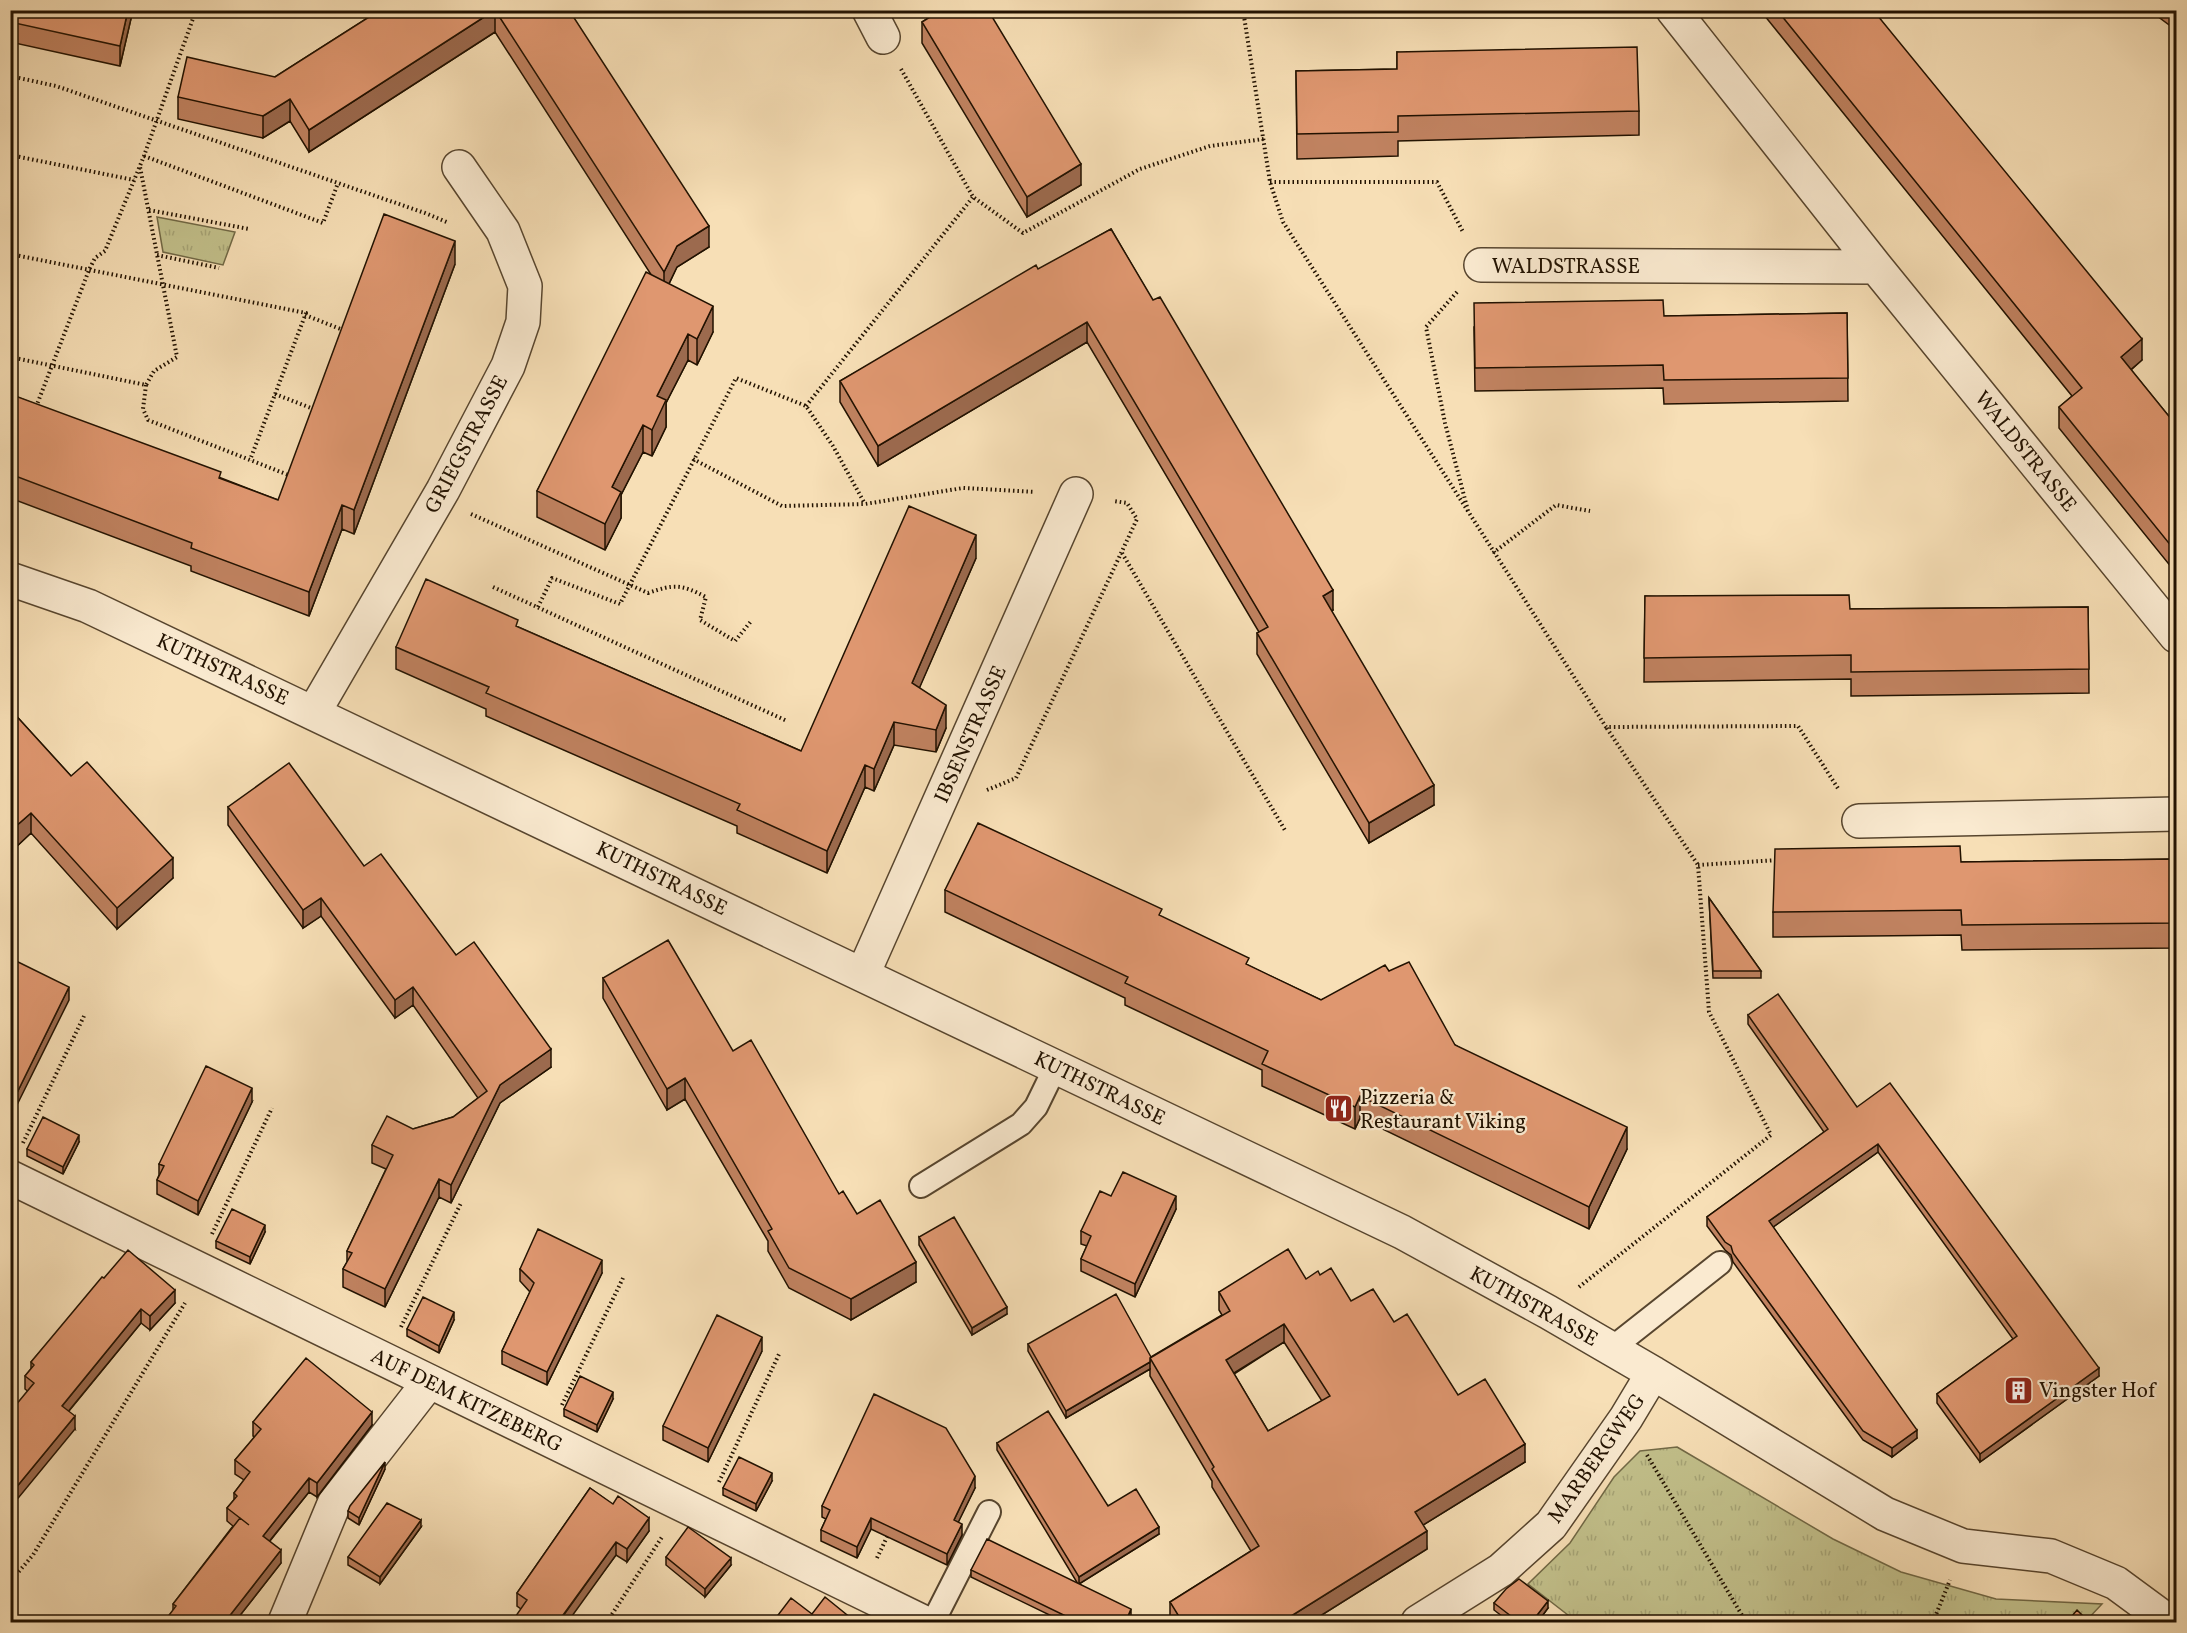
<svg xmlns="http://www.w3.org/2000/svg" width="2187" height="1633" font-family="Vollkorn,serif">
<defs>
<pattern id="grass-tufts" width="24" height="20" patternUnits="userSpaceOnUse" patternTransform="scale(1.5)"><rect width="24" height="20" fill="#c2c08b"/><path d="M3 7l-1-3M5 7V3M7 7l1-3M15 17l-1-3M17 17v-4M19 17l1-3" fill="none" stroke="#a6a476"/></pattern>
</defs>
<rect width="100%" height="100%" fill="#f7dfb6"/>
<filter id="stains"><feTurbulence type="fractalNoise" baseFrequency=".00333" numOctaves="4"/><feColorMatrix values="0 0 0 0 .2 0 0 0 0 .09 0 0 0 0 .02 0 0 0 .5 -.17"/></filter>
<radialGradient id="worn" r=".72"><stop offset=".6" stop-color="#630" stop-opacity="0"/><stop offset="1" stop-color="#630" stop-opacity=".3"/></radialGradient>
<path fill="url(#grass-tufts)" stroke="#726946" stroke-width="1.5" d="M 157,217 L 235,232 L 223,265 L 163,252 Z
M 1677,1447 L 1833,1539 L 1901,1572 L 1996,1599 L 2102,1604 L 2085,1622 L 1577,1622 L 1528,1584 L 1570,1543 L 1614,1477 L 1640,1451 Z"/>
<g fill="none" stroke-linecap="round" stroke-linejoin="round">
<defs>
<path id="lane" d="M 921,1186 L 1021,1124 L 1036,1107 L 1056,1066
M 1611,1349 L 1720,1263
M 933,1622 L 989,1512"/>
<path id="street" d="M 869,10 L 883,37
M 1673,10 L 1876,267 L 2176,636
M 1481,265 L 1876,267
M 10,579 L 88,606 L 1402,1232 L 1548,1312 L 1653,1373 L 1885,1514 L 1963,1546 L 2051,1556 L 2116,1583 L 2169,1622
M 314,712 L 443,490 L 508,366 L 523,322 L 525,286 L 503,231 L 459,167
M 1859,821 L 2176,814
M 863,974 L 1076,494
M 10,1177 L 923,1622
M 285,1622 L 334,1504 L 429,1382
M 1418,1622 L 1501,1570 L 1551,1525 L 1626,1418 L 1653,1373"/>
</defs>
<use href="#lane" stroke="#57452e" stroke-width="26"/>
<use href="#street" stroke="#57452e" stroke-width="36"/>
<path stroke="#221201" stroke-width="4" stroke-dasharray="1.5 3" stroke-linecap="butt" d="M 1243,10 L 1270,182 L 1283,222 L 1606,727 L 1798,726 L 1839,790
M 901,69 L 973,197 L 1023,233 L 1140,169 L 1210,146 L 1264,139
M 10,76 L 56,86 L 425,213 L 449,223
M 10,155 L 134,180
M 144,156 L 323,223 L 338,183
M 1270,182 L 1437,182 L 1463,232
M 149,210 L 249,229
M 10,254 L 306,313 L 250,460
M 157,255 L 219,268
M 1457,292 L 1426,327 L 1445,423 L 1468,511
M 305,315 L 343,330
M 10,357 L 146,385 L 154,371 L 177,357 L 140,167
M 146,385 L 143,409 L 148,420 L 291,476
M 275,394 L 316,410
M 806,406 L 973,197
M 36,407 L 89,270 L 95,258 L 105,251 L 144,156 L 196,10
M 693,459 L 782,506 L 865,504 L 963,488 L 1035,492
M 471,514 L 648,593 C 674,584 681,584 706,597 L 700,620 L 735,641 L 752,620
M 1122,553 L 1286,832
M 1493,553 L 1556,505 L 1590,511
M 493,587 L 787,721
M 538,607 L 552,578 L 620,604 L 736,378 L 806,406 L 833,446 L 865,504
M 987,790 L 1016,778 L 1137,519 L 1127,503 L 1114,501
M 1698,865 L 1778,860
M 23,1143 L 84,1016
M 212,1234 L 272,1108
M 1579,1287 L 1771,1135 L 1709,1012 L 1698,865 L 1606,727
M 401,1327 L 461,1203
M 562,1405 L 623,1278
M 1647,1455 L 1746,1622
M 719,1482 L 780,1352
M 877,1558 L 888,1535
M 10,1582 L 33,1555 L 185,1303
M 607,1622 L 662,1537
M 1933,1622 L 1950,1580"/>
<use href="#lane" stroke="#faead0" stroke-width="22"/>
<use href="#street" stroke="#faead0" stroke-width="33"/>
</g>
<path fill="#c08260" stroke="#221201" stroke-width="1.5" fill-rule="evenodd" d="M 10,10 L 133,10 L 120,66 L 10,42 Z
M 380,10 L 569,10 L 709,247 L 677,267 L 669,284 L 713,332 L 697,365 L 688,360 L 666,403 L 666,427 L 652,456 L 643,452 L 621,495 L 621,518 L 605,550 L 537,517 L 537,491 L 652,276 L 495,32 L 309,152 L 290,121 L 263,138 L 178,119 L 178,97 L 275,77 Z
M 933,10 L 988,10 L 1081,185 L 1027,217 L 922,43 L 922,22 L 935,14 Z
M 1760,10 L 1873,10 L 2142,360 L 2131,370 L 2176,425 L 2176,573 L 2059,428 L 2059,407 L 2072,396 Z
M 2149,10 L 2176,10 L 2176,30 Z
M 1397,52 L 1639,111 L 1639,135 L 1398,141 L 1398,156 L 1297,159 L 1296,71 L 1397,69 Z
M 1111,229 L 1333,610 L 1331,611 L 1434,805 L 1369,843 L 1257,654 L 1257,633 L 1259,632 L 1087,342 L 878,466 L 840,402 L 840,381 Z
M 455,264 L 354,534 L 342,529 L 309,616 L 191,571 L 191,566 L 10,498 L 10,394 L 221,478 L 278,500 Z
M 1847,313 L 1848,401 L 1664,404 L 1663,388 L 1475,391 L 1474,327 L 1664,316 Z
M 976,558 L 919,688 L 946,728 L 936,752 L 894,745 L 874,791 L 865,787 L 827,873 L 737,833 L 737,826 L 486,716 L 486,709 L 396,669 L 396,647 L 518,627 L 801,751 Z
M 1645,596 L 1850,609 L 2088,607 L 2089,693 L 1851,696 L 1851,679 L 1644,682 Z
M 10,709 L 71,776 L 173,878 L 117,929 L 31,833 L 15,848 L 10,843 Z
M 228,807 L 364,866 L 456,955 L 551,1067 L 500,1103 L 451,1203 L 439,1197 L 385,1307 L 343,1287 L 343,1269 L 347,1262 L 347,1251 L 386,1169 L 372,1163 L 372,1145 L 413,1129 L 453,1117 L 478,1098 L 413,1005 L 395,1018 L 321,916 L 303,928 L 228,825 Z
M 2176,859 L 2176,948 L 1962,950 L 1961,935 L 1773,937 L 1773,912 L 1961,862 Z
M 945,890 L 1162,917 L 1249,966 L 1321,1000 L 1389,971 L 1455,1045 L 1627,1149 L 1589,1229 L 1360,1118 L 1355,1129 L 1262,1086 L 1262,1070 L 1125,1005 L 1125,998 L 945,912 Z
M 1709,898 L 1761,971 L 1761,978 L 1713,978 Z
M 603,978 L 733,1051 L 839,1194 L 916,1282 L 851,1320 L 789,1288 L 768,1251 L 768,1241 L 685,1099 L 667,1110 L 603,998 Z
M 1748,1015 L 1857,1107 L 2099,1376 L 1980,1462 L 1937,1403 L 1937,1394 L 2013,1339 L 1878,1152 L 1773,1227 L 1917,1438 L 1892,1457 L 1863,1440 L 1733,1262 L 1731,1255 L 1725,1250 L 1707,1226 L 1707,1217 L 1824,1132 L 1748,1024 Z
M 252,1102 L 198,1215 L 157,1194 L 157,1180 L 159,1175 L 159,1164 Z
M 79,1142 L 63,1174 L 27,1156 L 27,1149 Z
M 1111,1196 L 1176,1209 L 1135,1297 L 1081,1271 L 1081,1259 L 1087,1246 L 1081,1244 L 1081,1231 Z
M 265,1232 L 250,1264 L 216,1248 L 216,1241 Z
M 919,1237 L 1007,1314 L 972,1335 L 919,1245 Z
M 520,1269 L 602,1273 L 547,1385 L 502,1364 L 502,1351 L 530,1292 L 520,1281 Z
M 1320,1275 L 1351,1301 L 1394,1322 L 1458,1395 L 1525,1462 L 1423,1525 L 1427,1549 L 1309,1623 L 1171,1623 L 1170,1620 L 1170,1602 L 1251,1551 L 1212,1487 L 1212,1481 L 1150,1376 L 1150,1369 L 1066,1418 L 1028,1351 L 1028,1344 L 1151,1357 L 1222,1315 L 1219,1310 L 1219,1292 L 1306,1279 ZM 1284,1342 L 1322,1401 L 1268,1431 L 1234,1374 Z
M 104,1278 L 175,1303 L 150,1330 L 141,1323 L 69,1411 L 75,1429 L 25,1389 L 25,1376 L 31,1369 L 31,1362 Z
M 454,1320 L 439,1353 L 407,1336 L 407,1329 Z
M 762,1351 L 708,1462 L 663,1440 L 663,1426 Z
M 613,1399 L 597,1432 L 564,1416 L 564,1409 Z
M 253,1422 L 372,1425 L 317,1497 L 309,1492 L 270,1541 L 281,1563 L 234,1623 L 167,1623 L 167,1618 L 173,1611 L 173,1604 L 233,1526 L 227,1521 L 227,1508 L 234,1500 L 234,1493 L 244,1480 L 235,1474 L 235,1460 L 255,1437 L 253,1436 Z
M 997,1443 L 1159,1534 L 1079,1584 L 1131,1616 L 1128,1623 L 1066,1623 L 971,1577 L 971,1570 L 1078,1584 L 997,1450 Z
M 385,1469 L 359,1525 L 348,1518 L 348,1511 Z
M 772,1481 L 756,1511 L 723,1495 L 723,1488 Z
M 590,1488 L 649,1531 L 627,1562 L 616,1555 L 589,1591 L 521,1609 L 517,1606 L 517,1593 Z
M 975,1488 L 958,1522 L 962,1535 L 947,1565 L 871,1529 L 857,1558 L 821,1541 L 821,1530 L 826,1519 L 822,1517 L 822,1506 Z
M 421,1527 L 380,1584 L 348,1565 L 348,1557 Z
M 666,1557 L 731,1565 L 705,1597 L 666,1565 Z
M 1494,1603 L 1548,1608 L 1537,1623 L 1511,1623 L 1494,1610 Z"/>
<path fill="#9c6a4e" stroke="#221201" stroke-width="1.5" d="M 128,10 L 133,10 L 120,66 L 120,46 Z
M 495,10 L 495,32 L 309,152 L 309,130 Z
M 290,99 L 290,121 L 263,138 L 263,116 Z
M 1081,164 L 1081,185 L 1027,217 L 1027,197 Z
M 709,226 L 709,247 L 677,267 L 664,294 L 664,272 L 677,246 Z
M 455,241 L 455,264 L 354,534 L 354,510 Z
M 713,306 L 713,332 L 697,365 L 697,339 Z
M 1087,322 L 1087,342 L 878,466 L 878,446 Z
M 688,334 L 688,360 L 666,403 L 666,427 L 652,456 L 652,430 L 657,396 Z
M 2142,339 L 2142,360 L 2121,378 L 2121,357 Z
M 643,425 L 643,452 L 621,495 L 621,518 L 605,550 L 605,524 L 612,487 Z
M 342,505 L 342,529 L 309,616 L 309,592 Z
M 976,535 L 976,558 L 912,705 L 912,683 Z
M 1333,590 L 1333,610 L 1323,617 L 1323,596 Z
M 946,705 L 946,728 L 936,752 L 936,730 Z
M 894,722 L 894,745 L 874,791 L 874,769 Z
M 865,765 L 865,787 L 827,873 L 827,851 Z
M 1434,785 L 1434,805 L 1369,843 L 1369,823 Z
M 31,813 L 31,833 L 15,848 L 15,827 Z
M 173,858 L 173,878 L 117,929 L 117,908 Z
M 321,898 L 321,916 L 303,928 L 303,910 Z
M 69,987 L 69,1000 L 10,1119 L 10,1107 Z
M 413,987 L 413,1005 L 395,1018 L 395,1000 Z
M 551,1049 L 551,1067 L 500,1103 L 451,1203 L 451,1185 L 500,1085 Z
M 685,1078 L 685,1099 L 667,1110 L 667,1089 Z
M 252,1088 L 252,1102 L 198,1215 L 198,1201 Z
M 1360,1096 L 1360,1118 L 1355,1129 L 1355,1107 Z
M 1627,1127 L 1627,1149 L 1589,1229 L 1589,1207 Z
M 79,1135 L 79,1142 L 63,1174 L 63,1167 Z
M 1878,1144 L 1878,1152 L 1769,1230 L 1769,1221 Z
M 439,1179 L 439,1197 L 385,1307 L 385,1289 Z
M 1176,1196 L 1176,1209 L 1135,1297 L 1135,1284 Z
M 265,1225 L 265,1232 L 250,1264 L 250,1257 Z
M 602,1260 L 602,1273 L 547,1385 L 547,1372 Z
M 916,1262 L 916,1282 L 851,1320 L 851,1299 Z
M 175,1290 L 175,1303 L 150,1330 L 150,1316 Z
M 1007,1307 L 1007,1314 L 972,1335 L 972,1328 Z
M 141,1309 L 141,1323 L 62,1419 L 62,1406 Z
M 454,1312 L 454,1320 L 439,1353 L 439,1346 Z
M 1284,1324 L 1284,1342 L 1226,1378 L 1226,1360 Z
M 762,1337 L 762,1351 L 708,1462 L 708,1448 Z
M 1150,1362 L 1150,1369 L 1066,1418 L 1066,1411 Z
M 2099,1368 L 2099,1376 L 1980,1462 L 1980,1454 Z
M 613,1392 L 613,1399 L 597,1432 L 597,1425 Z
M 372,1412 L 372,1425 L 317,1497 L 317,1483 Z
M 75,1416 L 75,1429 L 10,1508 L 10,1495 Z
M 1917,1430 L 1917,1438 L 1892,1457 L 1892,1448 Z
M 1525,1444 L 1525,1462 L 1415,1530 L 1415,1512 Z
M 385,1462 L 385,1469 L 359,1525 L 359,1518 Z
M 772,1473 L 772,1481 L 756,1511 L 756,1504 Z
M 975,1476 L 975,1488 L 954,1531 L 954,1520 Z
M 309,1478 L 309,1492 L 263,1549 L 263,1536 Z
M 649,1518 L 649,1531 L 627,1562 L 627,1549 Z
M 871,1518 L 871,1529 L 857,1558 L 857,1547 Z
M 421,1520 L 421,1527 L 380,1584 L 380,1577 Z
M 962,1524 L 962,1535 L 947,1565 L 947,1554 Z
M 1159,1527 L 1159,1534 L 1079,1584 L 1079,1577 Z
M 1427,1531 L 1427,1549 L 1309,1623 L 1280,1623 Z
M 616,1542 L 616,1555 L 567,1623 L 558,1623 Z
M 281,1550 L 281,1563 L 234,1623 L 224,1623 Z
M 731,1558 L 731,1565 L 705,1597 L 705,1589 Z
M 1548,1601 L 1548,1608 L 1537,1623 L 1531,1623 Z
M 1131,1609 L 1131,1616 L 1128,1623 L 1125,1623 Z"/>
<path fill="#df9770" stroke="#221201" stroke-width="1.5" fill-rule="evenodd" d="M 10,10 L 128,10 L 120,46 L 10,22 Z
M 380,10 L 495,10 L 309,130 L 290,99 L 263,116 L 178,97 L 187,57 L 275,77 Z
M 495,10 L 569,10 L 709,226 L 677,246 L 664,272 Z
M 941,10 L 988,10 L 1081,164 L 1027,197 L 922,22 Z
M 1777,10 L 1873,10 L 2142,339 L 2121,357 L 2176,425 L 2176,552 L 2059,407 L 2082,388 Z
M 1637,47 L 1639,111 L 1398,116 L 1398,132 L 1297,134 L 1296,71 L 1397,69 L 1397,52 Z
M 384,214 L 455,241 L 354,510 L 342,505 L 309,592 L 191,548 L 192,543 L 10,474 L 10,394 L 221,472 L 219,478 L 278,500 Z
M 1111,229 L 1153,300 L 1160,297 L 1333,590 L 1323,596 L 1434,785 L 1369,823 L 1257,633 L 1268,627 L 1087,322 L 878,446 L 840,381 L 1036,265 L 1038,269 Z
M 646,272 L 713,306 L 697,339 L 688,334 L 657,396 L 666,400 L 652,430 L 643,425 L 612,487 L 621,492 L 605,524 L 537,491 Z
M 1663,300 L 1664,316 L 1847,313 L 1848,378 L 1664,380 L 1663,365 L 1475,368 L 1474,303 Z
M 909,506 L 976,535 L 912,683 L 946,705 L 936,730 L 894,722 L 874,769 L 865,765 L 827,851 L 737,810 L 740,804 L 486,693 L 489,687 L 396,647 L 426,579 L 518,620 L 516,626 L 801,751 Z
M 1849,595 L 1850,609 L 2088,607 L 2089,669 L 1851,672 L 1851,655 L 1644,658 L 1645,596 Z
M 10,709 L 71,776 L 87,762 L 173,858 L 117,908 L 31,813 L 15,827 L 10,822 Z
M 289,763 L 364,866 L 381,854 L 456,955 L 474,942 L 551,1049 L 500,1085 L 451,1185 L 439,1179 L 385,1289 L 343,1269 L 352,1253 L 347,1251 L 393,1155 L 372,1145 L 387,1116 L 413,1129 L 453,1117 L 487,1091 L 413,987 L 395,1000 L 321,898 L 303,910 L 228,807 Z
M 978,823 L 1162,909 L 1159,915 L 1249,958 L 1246,964 L 1321,1000 L 1385,965 L 1389,971 L 1409,962 L 1455,1045 L 1627,1127 L 1589,1207 L 1360,1096 L 1355,1107 L 1262,1064 L 1268,1051 L 1125,983 L 1128,977 L 945,890 Z
M 1960,846 L 1961,862 L 2176,859 L 2176,923 L 1962,925 L 1961,910 L 1773,912 L 1775,849 Z
M 1709,898 L 1761,971 L 1713,971 Z
M 668,940 L 733,1051 L 751,1040 L 839,1194 L 843,1191 L 857,1214 L 880,1200 L 916,1262 L 851,1299 L 789,1268 L 768,1231 L 772,1229 L 685,1078 L 667,1089 L 603,978 Z
M 10,958 L 69,987 L 10,1107 Z
M 1778,994 L 1857,1107 L 1890,1083 L 2099,1368 L 1980,1454 L 1937,1394 L 2017,1336 L 1878,1144 L 1769,1221 L 1917,1430 L 1892,1448 L 1863,1431 L 1733,1253 L 1731,1246 L 1725,1242 L 1707,1217 L 1828,1129 L 1748,1015 Z
M 206,1066 L 252,1088 L 198,1201 L 157,1180 L 164,1166 L 159,1164 Z
M 43,1117 L 79,1135 L 63,1167 L 27,1149 Z
M 1123,1172 L 1176,1196 L 1135,1284 L 1081,1259 L 1091,1236 L 1081,1231 L 1100,1191 L 1111,1196 Z
M 232,1209 L 265,1225 L 250,1257 L 216,1241 Z
M 954,1217 L 1007,1307 L 972,1328 L 919,1237 Z
M 538,1229 L 602,1260 L 547,1372 L 502,1351 L 534,1283 L 520,1269 Z
M 1288,1249 L 1306,1279 L 1318,1271 L 1320,1275 L 1331,1268 L 1351,1301 L 1373,1289 L 1394,1322 L 1407,1314 L 1458,1395 L 1485,1379 L 1525,1444 L 1415,1512 L 1427,1531 L 1280,1623 L 1183,1623 L 1170,1602 L 1259,1546 L 1212,1469 L 1214,1467 L 1150,1358 L 1230,1311 L 1219,1292 ZM 1284,1324 L 1330,1396 L 1268,1431 L 1226,1360 Z
M 128,1250 L 175,1290 L 150,1316 L 141,1309 L 62,1406 L 75,1416 L 10,1495 L 10,1412 L 34,1383 L 25,1376 L 34,1365 L 31,1362 L 102,1277 L 104,1278 Z
M 1116,1294 L 1151,1357 L 1150,1358 L 1150,1362 L 1066,1411 L 1028,1344 Z
M 423,1297 L 454,1312 L 439,1346 L 407,1329 Z
M 717,1315 L 762,1337 L 708,1448 L 663,1426 Z
M 306,1358 L 372,1412 L 317,1483 L 309,1478 L 263,1536 L 281,1550 L 224,1623 L 173,1623 L 167,1618 L 176,1606 L 173,1604 L 240,1518 L 249,1525 L 227,1508 L 237,1496 L 234,1493 L 250,1472 L 235,1460 L 261,1429 L 253,1422 Z
M 580,1376 L 613,1392 L 597,1425 L 564,1409 Z
M 874,1394 L 946,1428 L 975,1476 L 954,1520 L 962,1524 L 947,1554 L 871,1518 L 857,1547 L 821,1530 L 830,1510 L 822,1506 Z
M 1048,1411 L 1108,1506 L 1136,1489 L 1159,1527 L 1079,1577 L 997,1443 Z
M 739,1457 L 772,1473 L 756,1504 L 723,1488 Z
M 385,1462 L 359,1518 L 348,1511 L 350,1506 Z
M 590,1488 L 613,1504 L 618,1496 L 649,1518 L 627,1549 L 616,1542 L 558,1622 L 559,1623 L 511,1623 L 527,1600 L 517,1593 Z
M 387,1503 L 421,1520 L 380,1577 L 348,1557 Z
M 688,1527 L 731,1558 L 705,1589 L 666,1557 Z
M 987,1539 L 1131,1609 L 1125,1623 L 1080,1623 L 971,1570 Z
M 1519,1579 L 1548,1601 L 1531,1623 L 1520,1623 L 1494,1603 L 1506,1589 Z
M 825,1597 L 857,1623 L 772,1623 L 791,1598 L 812,1614 Z
M 2077,1610 L 2090,1623 L 2066,1623 Z"/>
<defs>
<symbol id="restaurant-square" viewBox="-11 -11 22 22"><rect x="-9" y="-9" width="18" height="18" rx="4" fill="#8f2418" stroke="#faead0"/><path d="M-5-6h1v4h1v-4h1v4h1v-4h1v5L-1.5 .5V6h-2V.5L-5-1ZM5-6V6H3V1.5H1.5Q1.5-4 5-6Z" fill="#fff"/></symbol>
<symbol id="building-square" viewBox="-11 -11 22 22"><rect x="-9" y="-9" width="18" height="18" rx="4" fill="#8f2418" stroke="#faead0"/><path d="M-4-6H4V6H1V3H-1V6H-4ZM-2.5-4.3h1.7v1.8h-1.7ZM.8-4.3h1.7v1.8H.8ZM-2.5-1h1.7V.8h-1.7ZM.8-1h1.7V.8H.8Z" fill="#fff"/></symbol>
</defs>
<g fill-rule="evenodd">
<use href="#restaurant-square" x="1322" y="1092" width="33" height="33"/>
<use href="#building-square" x="2002" y="1374" width="33" height="33"/>
</g>
<g text-anchor="middle" stroke-width="4.5" stroke-linejoin="round" paint-order="stroke">
<g font-size="21" fill="#221201" stroke="#faead0">
<text x="1566" y="273">WALDSTRASSE</text>
<text transform="translate(466 444) rotate(-62)" y="7">GRIEGSTRASSE</text>
<text transform="translate(2026 451) rotate(51)" y="7">WALDSTRASSE</text>
<text transform="translate(223 669) rotate(25)" y="7">KUTHSTRASSE</text>
<text transform="translate(970 734) rotate(-66)" y="7">IBSENSTRASSE</text>
<text transform="translate(662 878) rotate(26)" y="7">KUTHSTRASSE</text>
<text transform="translate(1100 1088) rotate(26)" y="7">KUTHSTRASSE</text>
<text transform="translate(1534 1306) rotate(29)" y="7">KUTHSTRASSE</text>
<text transform="translate(467 1400) rotate(26)" y="7">AUF DEM KITZEBERG</text>
<text transform="translate(1596 1458) rotate(-55)" y="7">MARBERGWEG</text>
</g>
<g font-size="21" fill="#221201" stroke="#faead0" text-anchor="start">
<text x="1360" y="1104">Pizzeria &amp;<tspan x="1360" dy="24">Restaurant Viking</tspan></text>
<text x="2039" y="1397">Vingster Hof</text>
</g>
</g>
<rect width="2187" height="1633" fill="none" stroke="#f7dfb6" stroke-width="36"/>
<rect x="12" y="12" width="2163" height="1609" fill="none" stroke="#221201" stroke-width="3"/>
<rect x="18" y="18" width="2151" height="1597" fill="none" stroke="#221201" stroke-width="1.5"/>
<rect width="100%" height="100%" filter="url(#stains)"/>
<rect width="100%" height="100%" fill="url(#worn)"/>
</svg>
